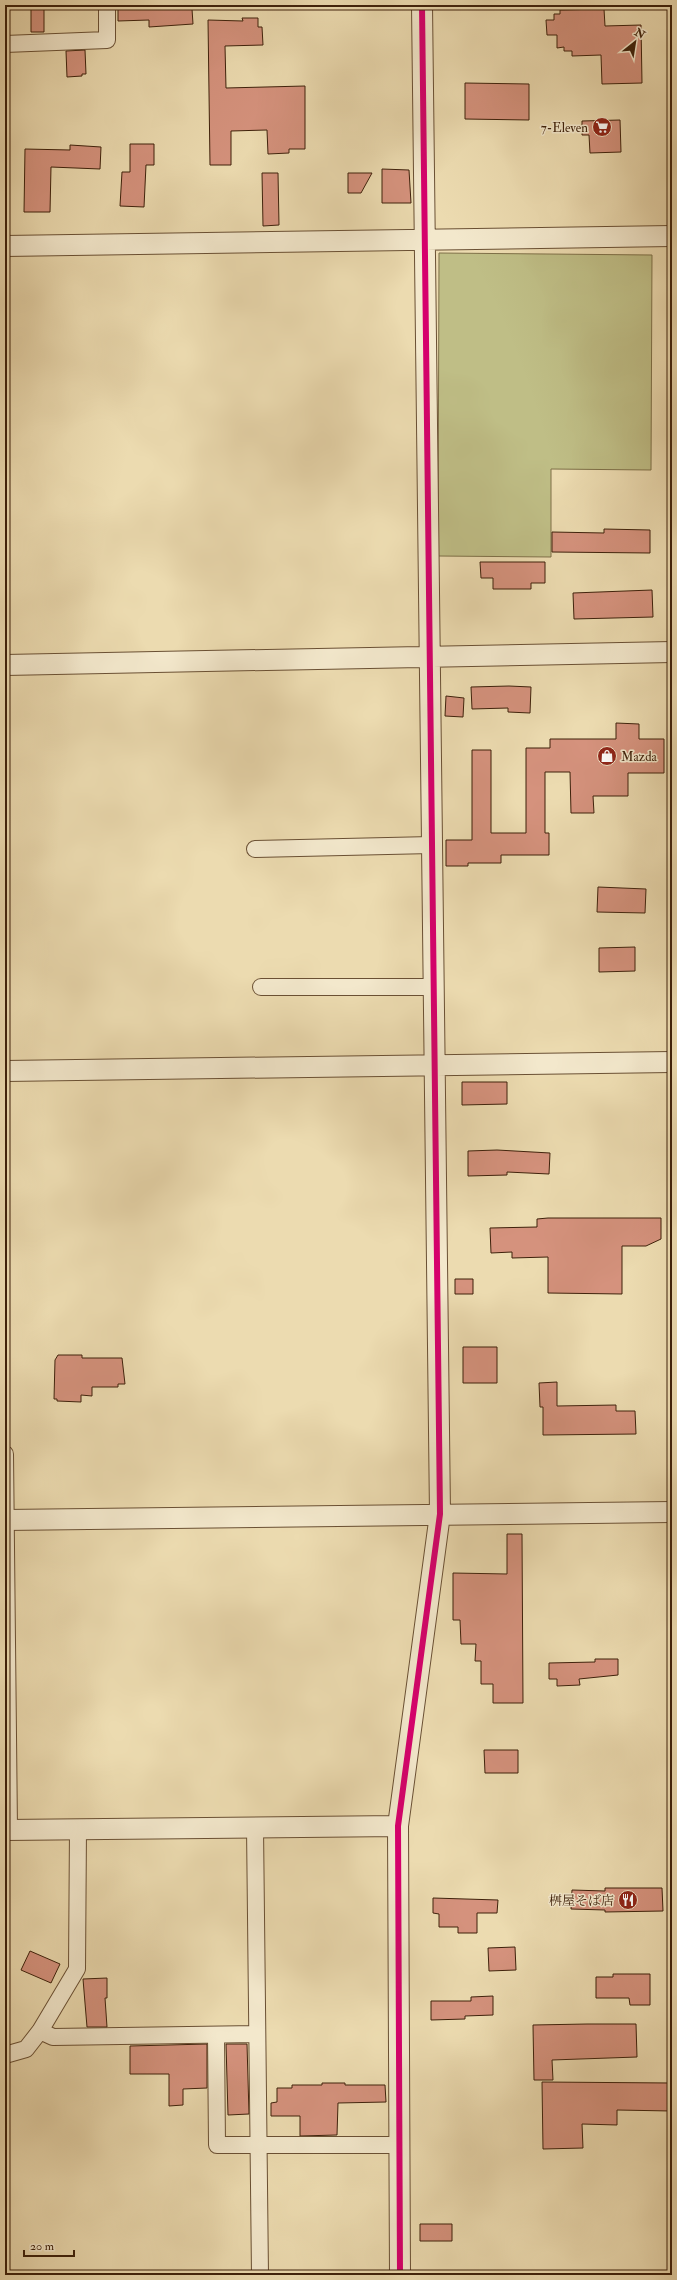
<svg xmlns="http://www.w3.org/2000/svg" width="677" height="2280" font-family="'IM FELL Double Pica','Noto Serif JP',serif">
<rect width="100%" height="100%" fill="#ecdbb0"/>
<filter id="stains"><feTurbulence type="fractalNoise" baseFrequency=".005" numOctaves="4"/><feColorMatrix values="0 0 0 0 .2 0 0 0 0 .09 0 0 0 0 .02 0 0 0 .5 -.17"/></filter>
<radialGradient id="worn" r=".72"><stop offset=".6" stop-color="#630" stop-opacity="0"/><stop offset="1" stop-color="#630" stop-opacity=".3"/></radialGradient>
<path fill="#bfbe86" stroke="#7e7048" d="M 439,253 L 652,255 L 651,470 L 551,469 L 551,557 L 438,556 Z"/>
<path fill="#d5927d" stroke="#3e210b" d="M 31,5 L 44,5 L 44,32 L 31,32 Z
M 118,5 L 182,5 L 182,9 L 192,9 L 193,24 L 149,27 L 149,20 L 118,21 Z
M 604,9 L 605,26 L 641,25 L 642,83 L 602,84 L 601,55 L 572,56 L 572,51 L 564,51 L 564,47 L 557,48 L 557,35 L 547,35 L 546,20 L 554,20 L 554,14 L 560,14 L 560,10 Z
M 242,18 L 258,18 L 258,27 L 262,27 L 263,45 L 225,46 L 226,88 L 305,86 L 305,149 L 289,149 L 289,153 L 268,154 L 267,130 L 231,131 L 231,165 L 210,165 L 208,20 L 243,21 Z
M 85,50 L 86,74 L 82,74 L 82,76 L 67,77 L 66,51 Z
M 465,83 L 529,84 L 529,120 L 465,119 Z
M 620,120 L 621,152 L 590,153 L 589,135 L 582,135 L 582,121 Z
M 130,144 L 154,144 L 154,165 L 146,165 L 144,207 L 120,206 L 122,172 L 130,172 Z
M 70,145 L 101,147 L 100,169 L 51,167 L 50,212 L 24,212 L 25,149 L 70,150 Z
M 382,169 L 409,170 L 411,203 L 382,203 Z
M 262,173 L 278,173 L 279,225 L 263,226 Z
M 348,173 L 372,173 L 361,193 L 348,193 Z
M 604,529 L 650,530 L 650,553 L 552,552 L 552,532 L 604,533 Z
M 480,562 L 545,562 L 545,583 L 531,583 L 531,589 L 493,589 L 493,578 L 481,578 Z
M 652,590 L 653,617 L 574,619 L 573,593 Z
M 509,686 L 531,687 L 530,713 L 508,712 L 508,708 L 472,709 L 471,687 Z
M 446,696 L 464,698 L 463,717 L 445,716 Z
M 616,723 L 639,724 L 639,739 L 664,739 L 664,773 L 628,773 L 628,796 L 593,796 L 594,813 L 571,813 L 570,772 L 545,772 L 545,833 L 549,833 L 549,855 L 501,855 L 501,863 L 468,863 L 468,866 L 446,866 L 446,840 L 472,840 L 472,750 L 491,750 L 491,833 L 526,833 L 526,748 L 550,748 L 550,739 L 616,739 Z
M 598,887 L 646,889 L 645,913 L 597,912 Z
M 635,947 L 635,971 L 599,972 L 599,948 Z
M 462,1082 L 507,1082 L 507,1104 L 462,1105 Z
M 497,1150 L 550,1153 L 549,1174 L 507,1172 L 507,1175 L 468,1176 L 468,1151 Z
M 548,1218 L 661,1218 L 661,1239 L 646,1246 L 622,1246 L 622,1294 L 548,1293 L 548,1257 L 512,1258 L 512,1252 L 491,1253 L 490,1228 L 537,1227 L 537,1219 Z
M 455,1279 L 473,1279 L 473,1294 L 455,1294 Z
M 463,1347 L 497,1347 L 497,1383 L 463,1383 Z
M 58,1355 L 82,1355 L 82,1358 L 122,1358 L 125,1384 L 118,1384 L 118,1387 L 92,1387 L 92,1396 L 81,1395 L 81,1402 L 57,1401 L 57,1399 L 54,1399 L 55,1360 Z
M 557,1382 L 557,1406 L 616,1405 L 616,1411 L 635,1411 L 636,1434 L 543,1435 L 543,1407 L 540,1407 L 539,1383 Z
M 507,1534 L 522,1534 L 523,1703 L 493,1703 L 493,1684 L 481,1684 L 481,1661 L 475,1661 L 476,1644 L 461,1644 L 460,1620 L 453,1620 L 453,1573 L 507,1574 Z
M 595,1659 L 618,1659 L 618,1675 L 579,1679 L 580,1685 L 557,1686 L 557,1679 L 549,1679 L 549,1663 L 595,1662 Z
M 484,1750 L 518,1750 L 518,1773 L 485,1773 Z
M 605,1888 L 662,1888 L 663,1911 L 605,1912 L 605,1910 L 571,1909 L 572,1890 L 605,1891 Z
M 433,1898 L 498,1900 L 497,1913 L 477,1913 L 477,1933 L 458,1933 L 458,1927 L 439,1927 L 439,1914 L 433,1913 Z
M 515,1947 L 516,1970 L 489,1971 L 488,1948 Z
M 30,1951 L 60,1964 L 51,1983 L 21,1970 Z
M 613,1974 L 650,1974 L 650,2005 L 630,2005 L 629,1998 L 596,1998 L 596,1977 L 613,1977 Z
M 107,1978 L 107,1998 L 105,1998 L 107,2027 L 87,2027 L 83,1979 Z
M 493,1996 L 493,2015 L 465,2016 L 465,2019 L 431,2020 L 431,2001 L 471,2001 L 471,1997 Z
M 587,2024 L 636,2024 L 637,2057 L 552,2060 L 553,2080 L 534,2080 L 533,2025 Z
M 207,2044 L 207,2088 L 183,2089 L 183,2105 L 169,2106 L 169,2074 L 130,2074 L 130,2046 Z
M 226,2044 L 247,2044 L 249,2114 L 228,2115 Z
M 542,2082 L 671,2083 L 671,2111 L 617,2110 L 617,2125 L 582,2124 L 583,2148 L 543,2149 Z
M 322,2083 L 345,2083 L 345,2085 L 385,2085 L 386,2102 L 338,2103 L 337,2135 L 300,2136 L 300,2116 L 271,2116 L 271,2103 L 277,2102 L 277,2088 L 292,2088 L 292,2085 L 322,2085 Z
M 420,2224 L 452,2224 L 452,2241 L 420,2241 Z"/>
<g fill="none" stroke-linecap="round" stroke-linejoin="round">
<defs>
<path id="minor" d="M 5,44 L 107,40 L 107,5
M 255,849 L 432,845
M 261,987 L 433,987
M 5,1454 L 9,1830
M 255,1827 L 260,2275
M 40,2031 L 53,2037 L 257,2034
M 216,2035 L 217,2145 L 400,2145
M 5,2055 L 26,2049 L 40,2031 L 77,1969 L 78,1828"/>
<path id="tertiary" d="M 5,246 L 672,236
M 5,665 L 672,652
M 5,1071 L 672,1062
M 5,1520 L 672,1512
M 5,1830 L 398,1826
M 400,2275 L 398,1826 L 440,1514 L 422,5"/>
</defs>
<use href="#minor" stroke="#6a5034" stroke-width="18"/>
<use href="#tertiary" stroke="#6a5034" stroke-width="22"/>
<use href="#minor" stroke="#f3e8cc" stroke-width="16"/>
<use href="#tertiary" stroke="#f3e8cc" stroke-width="20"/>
<defs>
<path id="cycleway" d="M 400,2275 L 398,1826 L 440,1514 L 422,5"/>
</defs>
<use href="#cycleway" stroke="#f3e8cc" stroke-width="8"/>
<use href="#cycleway" stroke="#d6006c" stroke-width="6"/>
</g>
<defs>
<symbol id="supermarket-disc" viewBox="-11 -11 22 22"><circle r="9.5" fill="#8f2418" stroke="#f3e8cc"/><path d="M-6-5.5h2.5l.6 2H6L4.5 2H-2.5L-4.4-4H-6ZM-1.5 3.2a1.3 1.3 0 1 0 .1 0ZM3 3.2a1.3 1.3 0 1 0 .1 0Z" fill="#fff"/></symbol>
<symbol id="shop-disc" viewBox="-11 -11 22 22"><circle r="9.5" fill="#8f2418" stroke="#f3e8cc"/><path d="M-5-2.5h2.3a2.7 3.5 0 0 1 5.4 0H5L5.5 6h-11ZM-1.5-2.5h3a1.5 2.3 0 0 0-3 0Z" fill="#fff"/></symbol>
<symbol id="restaurant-disc" viewBox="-11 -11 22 22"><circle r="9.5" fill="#8f2418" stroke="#f3e8cc"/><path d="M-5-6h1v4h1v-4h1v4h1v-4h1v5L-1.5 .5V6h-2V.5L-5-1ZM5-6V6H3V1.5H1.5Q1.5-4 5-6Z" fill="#fff"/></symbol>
</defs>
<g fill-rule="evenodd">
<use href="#supermarket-disc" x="591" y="116" width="22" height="22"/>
<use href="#shop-disc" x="596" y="745" width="22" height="22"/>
<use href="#restaurant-disc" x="617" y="1889" width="22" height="22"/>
</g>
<g text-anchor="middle" stroke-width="3" stroke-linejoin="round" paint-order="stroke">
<g font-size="13" fill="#3e210b" stroke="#f3e8cc" text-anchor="end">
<text x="588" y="132">7-Eleven</text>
<text x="621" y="761" text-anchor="start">Mazda</text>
<text x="614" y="1905">桝屋そば店</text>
</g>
</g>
<rect width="677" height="2280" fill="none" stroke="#ecdbb0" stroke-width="20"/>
<rect x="6" y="6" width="665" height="2268" fill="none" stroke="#3e210b" stroke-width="2"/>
<rect x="10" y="10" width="657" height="2260" fill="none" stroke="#3e210b"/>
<g transform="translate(635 42) rotate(30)" stroke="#f3e8cc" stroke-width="3" paint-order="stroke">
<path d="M0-3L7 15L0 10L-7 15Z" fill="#3e210b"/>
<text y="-6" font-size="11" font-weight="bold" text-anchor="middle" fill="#3e210b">N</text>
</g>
<path d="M24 2250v6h50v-6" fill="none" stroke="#3e210b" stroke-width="2"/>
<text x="30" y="2250" font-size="12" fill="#3e210b" stroke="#f3e8cc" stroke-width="3" paint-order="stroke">20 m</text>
<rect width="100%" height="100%" filter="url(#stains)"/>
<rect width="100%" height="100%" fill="url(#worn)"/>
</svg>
